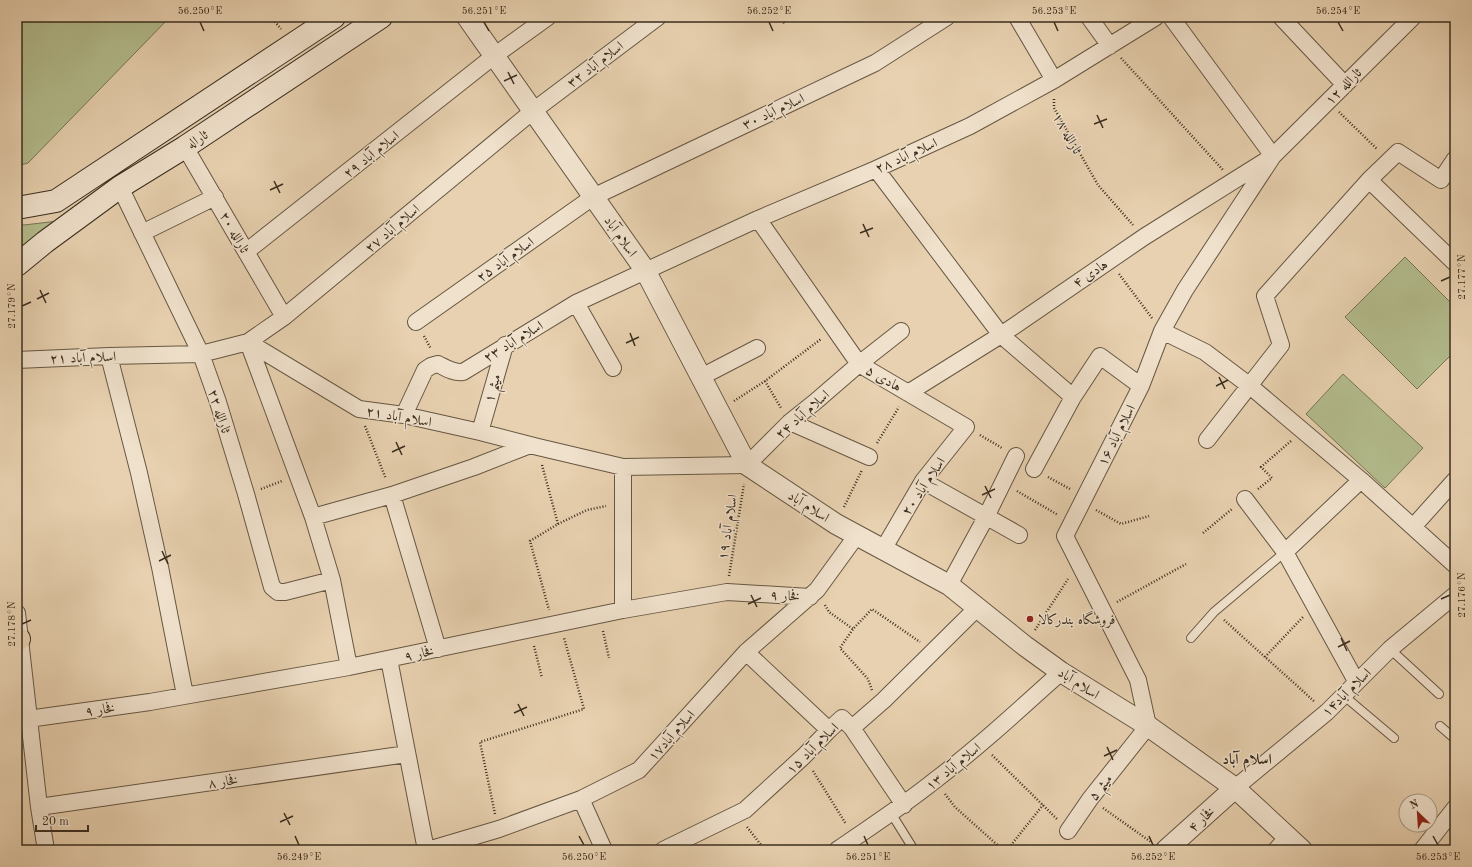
<svg xmlns="http://www.w3.org/2000/svg" width="1472" height="867" font-family="'Old Standard TT',Amiri,serif">
<rect width="100%" height="100%" fill="#e8d1b0"/>
<filter id="stains"><feTurbulence type="fractalNoise" baseFrequency=".005" numOctaves="4"/><feColorMatrix values="0 0 0 0 .2 0 0 0 0 .09 0 0 0 0 .02 0 0 0 .5 -.17"/></filter>
<radialGradient id="worn" r=".72"><stop offset=".6" stop-color="#630" stop-opacity="0"/><stop offset="1" stop-color="#630" stop-opacity=".3"/></radialGradient>
<path fill="#b3bc8d" stroke="#767556" d="M 17,17 L 170,17 L 28,163 L 17,166 Z
M 58,221 L 17,252 L 17,224 L 24,225 Z
M 1405,257 L 1455,307 L 1455,351 L 1417,389 L 1345,317 Z
M 1343,374 L 1423,448 L 1385,488 L 1306,414 Z"/>
<g fill="none" stroke-linecap="round" stroke-linejoin="round">
<defs>
<path id="service" d="M 1191,638 L 1214,612 L 1285,552
M 1390,649 L 1439,694
M 1343,695 L 1394,738
M 1440,726 L 1455,739
M 891,813 L 914,850"/>
<path id="minor" d="M 1017,17 L 1054,80
M 1089,17 L 1110,46
M 1171,17 L 1273,156
M 1281,17 L 1345,85
M 185,147 L 284,317
M 876,169 L 1001,335 L 1073,397
M 1369,180 L 1455,263
M 120,187 L 201,354 L 218,402 L 246,494 L 272,587 L 278,592 L 285,592 L 332,580
M 758,219 L 859,364 L 966,427 L 923,481 L 884,548
M 142,233 L 215,197
M 247,251 L 494,56 L 548,17
M 576,303 L 613,368
M 416,322 L 593,197 L 875,63 L 947,17
M 1162,331 L 1205,352 L 1250,386 L 1361,480 L 1455,565
M 109,356 L 139,473 L 160,567 L 185,695
M 17,360 L 109,356 L 201,354 L 248,342 L 359,409 L 404,415 L 480,432 L 538,447 L 623,467 L 747,465 L 790,422 L 815,402 L 859,364 L 901,331
M 701,377 L 757,348
M 908,393 L 1001,335 L 1144,237 L 1270,158
M 404,415 L 425,370 L 431,366 L 438,364 C 446,368 453,373 463,372 L 576,303 L 758,219 L 876,169 L 970,126 L 1054,80 L 1156,17
M 790,422 L 869,457
M 480,432 L 505,345
M 1207,440 L 1281,345 L 1265,296 L 1369,180 L 1398,152 L 1441,180 L 1455,159
M 1034,469 L 1073,397 L 1100,356 L 1141,386
M 923,481 L 1019,535
M 392,495 L 438,649
M 1245,499 L 1285,552
M 313,517 L 248,342 L 284,317 L 533,111 L 658,17
M 1413,527 L 1455,480
M 949,585 L 986,517 L 1016,456
M 623,610 L 623,467
M 17,613 L 39,807 L 46,850
M 746,652 L 829,730
M 389,659 L 426,850
M 349,667 L 332,580 L 313,517 L 392,495 L 474,467 L 530,445
M 1356,681 L 1285,552 L 1361,480
M 28,719 L 150,702 L 349,667 L 623,610 L 727,592 L 810,597
M 852,728 L 904,805
M 1235,788 L 1327,712 L 1390,649 L 1455,595
M 581,799 L 604,850
M 39,807 L 407,754
M 1068,831 L 1090,799 L 1148,726 L 1138,680 L 1065,536 L 1141,386 L 1162,331 L 1185,290 L 1273,156 L 1413,17
M 428,850 L 499,829 L 581,799 L 639,770 L 746,652 L 817,590 L 857,535
M 663,850 L 745,810 L 804,756 L 829,730 L 842,718 L 852,728 L 884,700 L 977,608
M 837,850 C 870,827 903,806 934,781 C 979,747 1020,709 1061,672
M 1276,850 L 1287,838
M 1422,850 L 1455,808"/>
<path id="tertiary" d="M 467,17 L 645,270 L 747,465 L 836,524 L 949,585 L 1025,646 L 1061,672 L 1148,726 L 1235,788 L 1302,850
M 1166,850 L 1235,788"/>
<path id="secondary" d="M 17,208 L 56,201 L 334,17
M 17,265 L 45,242 L 120,187 L 185,147 L 381,17"/>
<path id="primary" d="M 17,639 L 19,639"/>
</defs>
<use href="#service" stroke="#665743" stroke-width="10"/>
<use href="#minor" stroke="#665743" stroke-width="18"/>
<use href="#tertiary" stroke="#665743" stroke-width="22"/>
<use href="#secondary" stroke="#3a2e1f" stroke-width="24"/>
<use href="#primary" stroke="#3a2e1f" stroke-width="24"/>
<path stroke="#3a2e1f" stroke-width="2.5" stroke-dasharray="1 2" stroke-linecap="butt" d="M 271,17 L 281,29
M 781,17 L 785,25
M 1121,58 L 1223,170
M 1054,99 L 1054,108 L 1098,185 L 1133,225
M 1339,112 L 1377,149
M 1119,274 L 1152,318
M 424,336 L 431,349
M 765,381 L 781,408
M 734,401 L 765,381 L 821,339
M 365,426 L 386,479
M 980,435 L 1002,448
M 877,443 L 899,407
M 542,465 L 558,524 L 530,541 L 549,610
M 1048,477 L 1070,489
M 261,489 L 282,481
M 1258,489 L 1272,478 L 1261,467 L 1291,441
M 1017,491 L 1058,515
M 844,507 L 862,470
M 1096,510 L 1121,524 L 1149,516
M 558,524 L 587,510 L 606,506
M 1203,533 L 1232,509
M 729,576 L 744,484
M 1117,602 L 1186,564
M 825,605 L 829,612 L 853,629
M 1224,620 L 1315,702
M 1035,630 L 1068,579
M 603,631 L 609,658
M 534,646 L 542,678
M 1265,657 L 1303,617
M 872,690 L 868,679 L 840,648 L 853,629 L 872,609 L 920,642
M 992,755 L 1057,819
M 813,771 L 846,824
M 945,794 L 955,807 L 1003,850
M 1103,808 L 1151,842
M 495,814 L 480,742 L 584,709 L 564,638
M 747,827 L 765,850
M 1007,850 L 1043,805"/>
<use href="#service" stroke="#f0e1cc" stroke-width="8"/>
<use href="#minor" stroke="#f0e1cc" stroke-width="16"/>
<use href="#tertiary" stroke="#f0e1cc" stroke-width="20"/>
<use href="#secondary" stroke="#f0e1cc" stroke-width="22"/>
<use href="#primary" stroke="#e8d1b0" stroke-width="22"/>
</g>
<path fill="none" stroke="#3a2e1f" stroke-width="1.5" d="M 200,22 L 204,31M 484,22 L 489,31M 769,22 L 773,31M 1054,22 L 1058,31M 1338,22 L 1343,31M 508,72 L 514,84M 504,81 L 517,75M 1097,115 L 1103,128M 1094,124 L 1107,119M 274,181 L 280,193M 270,190 L 283,184M 863,224 L 869,237M 860,233 L 873,228M 1441,281 L 1450,277M 40,290 L 46,303M 37,299 L 49,293M 22,306 L 31,302M 630,333 L 635,346M 626,343 L 639,337M 1219,377 L 1225,389M 1216,386 L 1228,380M 396,442 L 402,455M 392,452 L 405,446M 985,486 L 991,498M 982,495 L 995,489M 162,551 L 168,564M 159,561 L 171,555M 751,595 L 757,607M 1441,599 L 1450,595M 748,604 L 761,598M 22,624 L 31,620M 1341,638 L 1347,651M 1338,647 L 1350,641M 518,704 L 524,716M 514,713 L 527,707M 1107,747 L 1113,760M 1104,756 L 1117,750M 284,813 L 290,825M 280,822 L 293,816M 295,836 L 299,845M 579,836 L 584,845M 864,836 L 868,845M 1149,836 L 1153,845M 1433,836 L 1438,845"/>
<circle fill="#8f2418" stroke="#f0e1cc" stroke-width="1.5" cx="1030" cy="619" r="4"/>
<g text-anchor="middle" stroke-width="3" stroke-linejoin="round" paint-order="stroke">
<g font-size="14" fill="#3a2e1f" stroke="#f0e1cc">
<text transform="translate(595 64) rotate(-37)" y="5">اسلام آباد ۳۲</text>
<text transform="translate(1343 86) rotate(-45)" y="5">ثارالله ۱۲</text>
<text transform="translate(773 111) rotate(-25)" y="5">اسلام آباد ۳۰</text>
<text transform="translate(1068 133) rotate(61)" y="5">ثارالله ۱۸</text>
<text transform="translate(197 139) rotate(-33)" y="5">ثاراله</text>
<text transform="translate(371 154) rotate(-38)" y="5">اسلام آباد ۲۹</text>
<text transform="translate(906 155) rotate(-24)" y="5">اسلام آباد ۲۸</text>
<text transform="translate(392 228) rotate(-40)" y="5">اسلام آباد ۲۷</text>
<text transform="translate(235 232) rotate(60)" y="5">ثارالله ۲۰</text>
<text transform="translate(621 236) rotate(55)" y="5">اسلام آباد</text>
<text transform="translate(505 259) rotate(-35)" y="5">اسلام آباد ۲۵</text>
<text transform="translate(1090 273) rotate(-34)" y="5">هادی ۴</text>
<text transform="translate(513 341) rotate(-31)" y="5">اسلام آباد ۲۳</text>
<text transform="translate(83 357) rotate(-2)" y="5">اسلام آباد ۲۱</text>
<text transform="translate(884 378) rotate(30)" y="5">هادی ۵</text>
<text transform="translate(492 388) rotate(-74)" y="5">میثم ۱</text>
<text transform="translate(220 411) rotate(72)" y="5">ثارالله ۲۲</text>
<text transform="translate(802 414) rotate(-41)" y="5">اسلام آباد ۲۴</text>
<text transform="translate(399 416) rotate(10)" y="5">اسلام آباد ۲۱</text>
<text transform="translate(1116 435) rotate(-63)" y="5">اسلام آباد ۱۶</text>
<text transform="translate(923 486) rotate(-56)" y="5">اسلام آباد ۲۰</text>
<text transform="translate(809 506) rotate(33)" y="5">اسلام آباد</text>
<text transform="translate(727 527) rotate(-81)" y="5">اسلام آباد ۱۹</text>
<text transform="translate(785 595) rotate(3)" y="5">فخار ۹</text>
<text transform="translate(419 653) rotate(-12)" y="5">فخار ۹</text>
<text transform="translate(1079 683) rotate(33)" y="5">اسلام آباد</text>
<text transform="translate(1346 692) rotate(-44)" y="5">اسلام آباد۱۴</text>
<text transform="translate(100 709) rotate(-8)" y="5">فخار ۹</text>
<text transform="translate(671 735) rotate(-48)" y="5">اسلام آباد۱۷</text>
<text transform="translate(812 748) rotate(-44)" y="5">اسلام آباد ۱۵</text>
<text transform="translate(953 766) rotate(-39)" y="5">اسلام آباد ۱۳</text>
<text transform="translate(223 781) rotate(-8)" y="5">فخار ۸</text>
<text transform="translate(1100 787) rotate(-52)" y="5">میثم ۵</text>
<text transform="translate(1201 819) rotate(-42)" y="5">فخار ۴</text>
</g>
<g font-size="14" fill="#3a2e1f" stroke="#f0e1cc" text-anchor="start">
<text x="1038" y="624">فروشگاه بندرکالا</text>
</g>
<g font-size="15" font-weight="bold" fill="#3a2e1f" stroke="#f0e1cc">
<text x="1247" y="764">اسلام آباد</text>
</g>
</g>
<rect width="1472" height="867" fill="none" stroke="#e8d1b0" stroke-width="44"/>
<g transform="translate(1418 813) rotate(335)"><circle r="19" fill="#f0e1cc" stroke="#a79987"/>
<path d="M0-3L7 15L0 10L-7 15Z" fill="#8f2418"/>
<text y="-6" font-size="11" font-weight="bold" text-anchor="middle" fill="#3a2e1f">N</text>
</g>
<path d="M36 825v6h52v-6" fill="none" stroke="#3a2e1f" stroke-width="2"/>
<text x="42" y="825" font-size="12" fill="#3a2e1f" stroke="#f0e1cc" stroke-width="3" paint-order="stroke">20 m</text>
<rect x="22" y="22" width="1428" height="823" fill="none" stroke="#3a2e1f" stroke-width="1.5"/>
<g font-size="10" text-anchor="middle" fill="#3a2e1f">
<text x="200" y="14">56.250°E</text>
<text x="484" y="14">56.251°E</text>
<text x="769" y="14">56.252°E</text>
<text x="1054" y="14">56.253°E</text>
<text x="1338" y="14">56.254°E</text>
<text transform="translate(1461 277) rotate(-90)" y="4">27.177°N</text>
<text transform="translate(11 306) rotate(-90)" y="4">27.179°N</text>
<text transform="translate(1461 595) rotate(-90)" y="4">27.176°N</text>
<text transform="translate(11 624) rotate(-90)" y="4">27.178°N</text>
<text x="299" y="860">56.249°E</text>
<text x="584" y="860">56.250°E</text>
<text x="868" y="860">56.251°E</text>
<text x="1153" y="860">56.252°E</text>
<text x="1438" y="860">56.253°E</text>
</g>
<rect width="100%" height="100%" filter="url(#stains)"/>
<rect width="100%" height="100%" fill="url(#worn)"/>
</svg>
